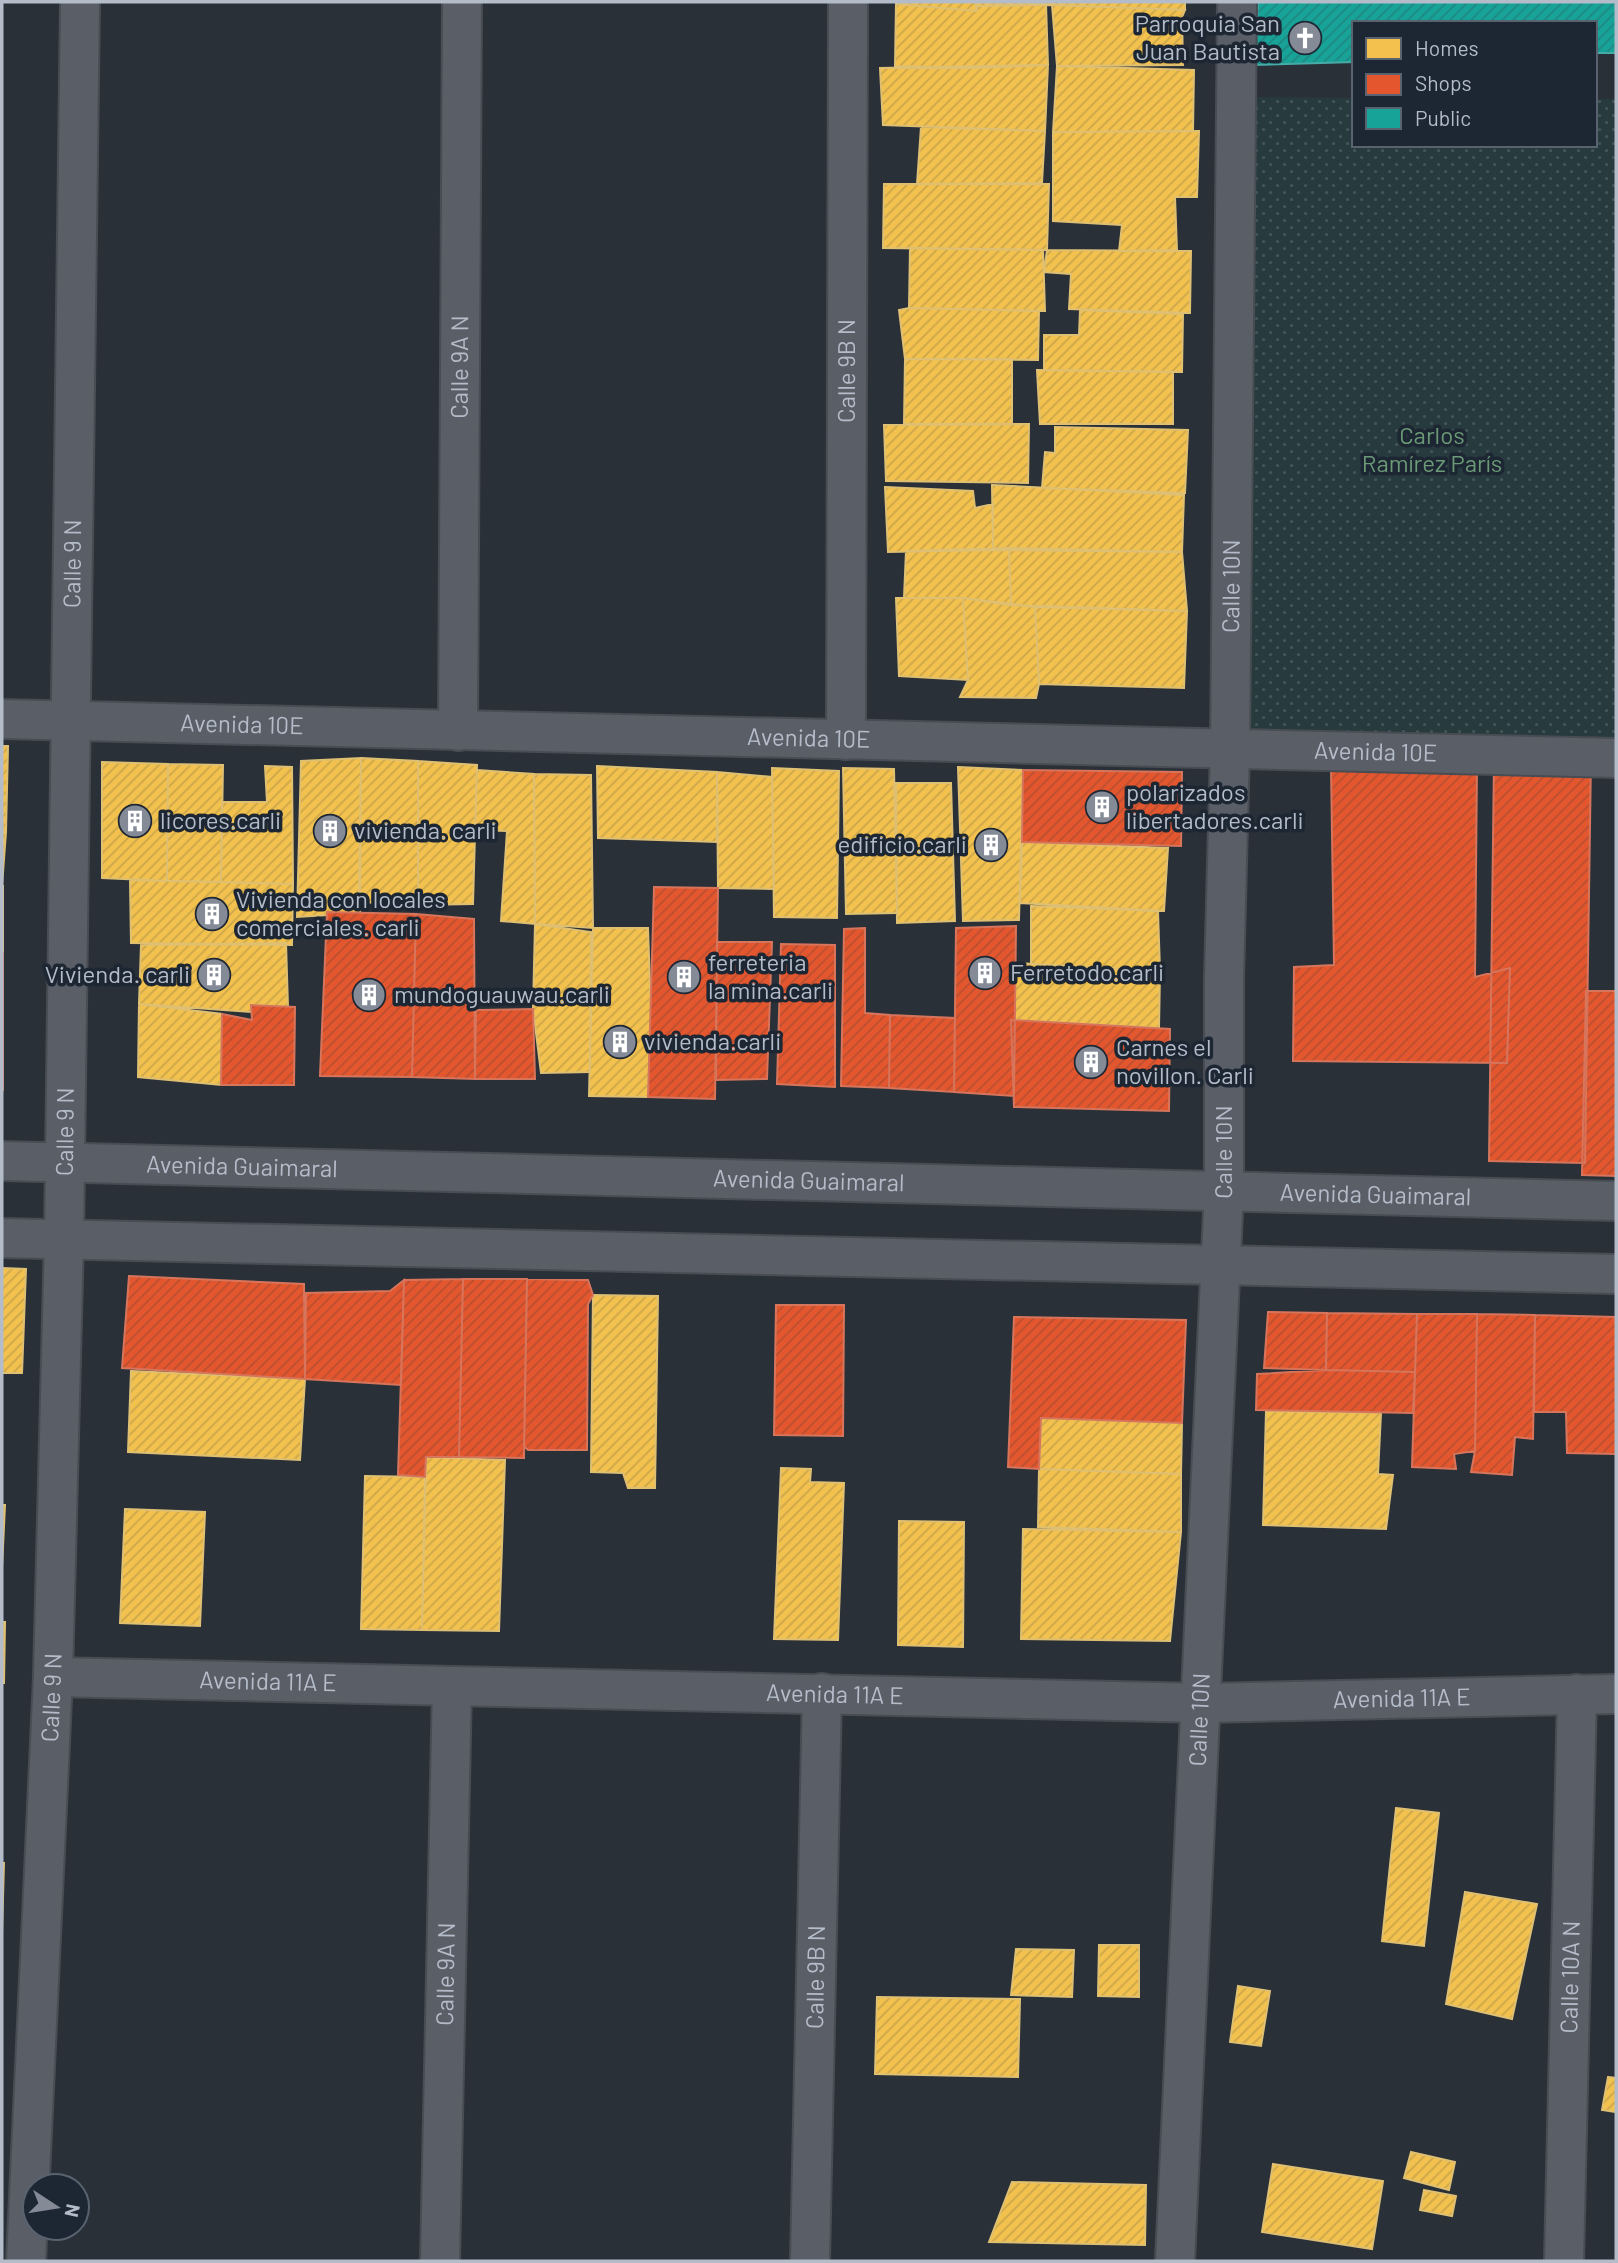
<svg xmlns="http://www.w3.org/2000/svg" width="1618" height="2263" font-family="Barlow,sans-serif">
<defs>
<pattern id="park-dots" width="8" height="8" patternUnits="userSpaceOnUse" patternTransform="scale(1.75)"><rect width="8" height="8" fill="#273a3e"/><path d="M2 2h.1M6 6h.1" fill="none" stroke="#445559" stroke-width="1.8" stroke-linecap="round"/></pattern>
<pattern id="homes-hatch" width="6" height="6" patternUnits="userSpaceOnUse" patternTransform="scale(1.75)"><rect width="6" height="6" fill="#f2c14e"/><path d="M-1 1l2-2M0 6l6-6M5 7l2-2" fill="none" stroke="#cca64a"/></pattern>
<pattern id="shops-hatch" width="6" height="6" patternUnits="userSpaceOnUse" patternTransform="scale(1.75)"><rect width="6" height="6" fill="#e4572e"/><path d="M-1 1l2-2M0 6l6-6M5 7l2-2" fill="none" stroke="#b84f32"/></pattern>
<pattern id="public-hatch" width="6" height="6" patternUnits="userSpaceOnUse" patternTransform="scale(1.75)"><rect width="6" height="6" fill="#17a398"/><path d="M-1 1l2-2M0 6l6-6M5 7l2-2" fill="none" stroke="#1f8881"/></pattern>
</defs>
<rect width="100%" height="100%" fill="#2a3038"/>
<path fill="url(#park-dots)" d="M 1250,97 L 1354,98 L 1354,145 L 1595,145 L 1595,99 L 1616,99 L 1616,756 L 1245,754 Z"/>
<path fill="url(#homes-hatch)" stroke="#dfc073" stroke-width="2" d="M 896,2 L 976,2 L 977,11 L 896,4 Z
M 976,2 L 1052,2 L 1052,5 L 976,6 Z
M 1052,2 L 1185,2 L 1185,10 L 1052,5 Z
M 896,4 L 977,11 L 976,6 L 1046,4 L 1048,65 L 974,68 L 895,66 Z
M 1052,5 L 1185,10 L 1182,17 L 1183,65 L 1057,66 Z
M 1048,65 L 1045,131 L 883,125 L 880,68 Z
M 1057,66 L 1194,70 L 1193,131 L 1053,132 Z
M 921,127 L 1045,131 L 1042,183 L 917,184 Z
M 1199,131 L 1197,197 L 1175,197 L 1177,250 L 1119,251 L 1122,225 L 1053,221 L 1053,132 Z
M 884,184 L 1049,184 L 1047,250 L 883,248 Z
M 910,248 L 1043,250 L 1045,311 L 909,308 Z
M 1047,250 L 1191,251 L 1190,313 L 1069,309 L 1071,274 L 1044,272 Z
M 909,308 L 1039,311 L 1038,360 L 905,359 L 899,310 Z
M 1080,310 L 1183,314 L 1182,372 L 1044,370 L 1044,335 L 1079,335 Z
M 905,359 L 1012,359 L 1012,424 L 904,424 Z
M 1037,370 L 1173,372 L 1173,424 L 1040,424 Z
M 1029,424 L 1028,483 L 886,481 L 884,425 Z
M 1055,427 L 1188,430 L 1185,493 L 1042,488 L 1045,452 L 1055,453 Z
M 992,485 L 1184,495 L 1182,552 L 993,550 Z
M 885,487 L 973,491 L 975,508 L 993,504 L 993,550 L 888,552 Z
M 1009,548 L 1182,552 L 1187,611 L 1011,605 Z
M 1009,548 L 1011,605 L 963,598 L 904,598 L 906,551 Z
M 896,598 L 963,598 L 968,680 L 899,676 Z
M 963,598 L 1035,607 L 1039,684 L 1036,698 L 960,697 L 968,680 Z
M 1035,607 L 1187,611 L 1184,688 L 1039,684 Z
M 2,746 L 8,746 L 6,832 L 2,832 Z
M 361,758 L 360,913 L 297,917 L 301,761 Z
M 361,758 L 418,761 L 418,905 L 359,902 Z
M 418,761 L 477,765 L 473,904 L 418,905 Z
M 102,762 L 168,764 L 167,881 L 102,878 Z
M 168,764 L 223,765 L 221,882 L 167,881 Z
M 265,766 L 292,767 L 293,884 L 221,882 L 222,802 L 267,802 Z
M 597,766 L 717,772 L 717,842 L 598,838 Z
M 958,767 L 1023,770 L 1019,920 L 963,921 Z
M 772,768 L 839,771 L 837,918 L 774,917 Z
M 843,768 L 894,769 L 897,913 L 846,914 Z
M 477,770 L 534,774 L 535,924 L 501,921 L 507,831 L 475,830 Z
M 717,772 L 772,777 L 774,889 L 718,888 Z
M 534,774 L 591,775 L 593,928 L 535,924 Z
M 896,783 L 951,783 L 955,921 L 897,923 Z
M 2,832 L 6,832 L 2,886 Z
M 1022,842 L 1168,848 L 1164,911 L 1020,903 Z
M 130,880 L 293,884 L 292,945 L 131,943 Z
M 2,886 L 3,886 L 3,953 L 2,953 Z
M 1031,906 L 1158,911 L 1160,971 L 1031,964 Z
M 535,924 L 591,932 L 590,1072 L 541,1073 L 533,1009 Z
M 593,928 L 648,928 L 651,1012 L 648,1097 L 589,1096 Z
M 286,943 L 288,1007 L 251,1005 L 251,1012 L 139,1004 L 141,945 Z
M 1015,963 L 1160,971 L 1159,1028 L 1011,1020 Z
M 139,1004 L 222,1014 L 221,1085 L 138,1077 Z
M 2,1268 L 26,1269 L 22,1373 L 2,1373 Z
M 593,1295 L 658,1296 L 655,1488 L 628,1488 L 623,1473 L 591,1472 Z
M 131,1371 L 305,1379 L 300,1460 L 128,1452 Z
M 1266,1411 L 1381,1413 L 1378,1474 L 1393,1475 L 1386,1529 L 1263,1525 Z
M 1041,1418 L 1182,1423 L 1181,1474 L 1039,1469 Z
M 426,1457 L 505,1460 L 499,1631 L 422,1630 Z
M 781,1468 L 811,1469 L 810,1482 L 844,1483 L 838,1640 L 774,1639 Z
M 1039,1469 L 1181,1474 L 1181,1532 L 1038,1527 Z
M 365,1476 L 425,1477 L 422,1630 L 361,1629 Z
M 2,1505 L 5,1505 L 2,1568 Z
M 125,1509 L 205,1512 L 200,1626 L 120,1623 Z
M 899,1521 L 964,1522 L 963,1647 L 898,1645 Z
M 1023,1529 L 1181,1532 L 1170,1641 L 1021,1639 Z
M 2,1622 L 5,1622 L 4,1683 L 2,1683 Z
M 1396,1808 L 1439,1813 L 1424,1946 L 1382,1941 Z
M 2,1863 L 4,1863 L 2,1932 Z
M 1465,1892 L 1537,1904 L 1512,2019 L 1446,2004 Z
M 1099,1945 L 1139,1945 L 1139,1997 L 1098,1996 Z
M 1016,1949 L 1074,1950 L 1072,1997 L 1011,1995 Z
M 1238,1986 L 1270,1991 L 1261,2046 L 1230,2042 Z
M 877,1997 L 1020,1999 L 1018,2077 L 875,2074 Z
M 1608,2077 L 1616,2078 L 1616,2112 L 1602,2110 Z
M 1411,2152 L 1455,2162 L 1449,2190 L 1404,2178 Z
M 1273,2164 L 1383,2181 L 1372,2249 L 1262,2232 Z
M 1012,2182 L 1146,2185 L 1145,2245 L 989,2242 Z
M 1424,2190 L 1456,2196 L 1452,2216 L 1420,2210 Z"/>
<path fill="url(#shops-hatch)" stroke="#d6755c" stroke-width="2" d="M 1591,759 L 1585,1163 L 1489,1161 L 1494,762 Z
M 1477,763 L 1475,977 L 1510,968 L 1507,1063 L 1293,1061 L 1294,967 L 1334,965 L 1331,768 Z
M 1023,770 L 1182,772 L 1181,846 L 1022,842 Z
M 654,887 L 718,888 L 715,1099 L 648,1097 Z
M 327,912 L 416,914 L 412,1077 L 320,1076 Z
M 416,914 L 474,919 L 475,1079 L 412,1077 Z
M 1016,926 L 1014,1096 L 954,1092 L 956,928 Z
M 865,928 L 865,1013 L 890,1015 L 889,1088 L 841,1086 L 844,929 Z
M 717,942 L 772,942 L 767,1079 L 716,1080 Z
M 781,944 L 835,945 L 835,1087 L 777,1084 Z
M 2,953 L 3,953 L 3,1090 L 2,1090 Z
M 1586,991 L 1616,991 L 1616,1176 L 1582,1175 Z
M 251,1005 L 295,1007 L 294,1085 L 221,1085 L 222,1014 L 252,1020 Z
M 533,1009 L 535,1079 L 475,1079 L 476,1010 Z
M 890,1015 L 955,1018 L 954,1092 L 889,1088 Z
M 1011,1020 L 1170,1029 L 1169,1111 L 1014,1107 Z
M 129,1276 L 304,1284 L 305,1379 L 122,1368 Z
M 463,1279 L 459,1457 L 426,1457 L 425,1477 L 398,1475 L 404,1280 Z
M 463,1279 L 527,1279 L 524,1458 L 459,1457 Z
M 527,1279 L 588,1280 L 593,1295 L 588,1304 L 587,1450 L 528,1450 L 524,1446 Z
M 404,1280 L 401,1385 L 305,1379 L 306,1293 L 390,1291 Z
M 776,1305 L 844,1305 L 843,1436 L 774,1435 Z
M 1268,1312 L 1327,1313 L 1326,1370 L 1264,1368 Z
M 1327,1313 L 1417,1314 L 1415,1372 L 1326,1370 Z
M 1417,1314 L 1477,1314 L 1475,1451 L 1454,1454 L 1456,1469 L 1412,1467 Z
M 1477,1314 L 1535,1315 L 1533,1439 L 1515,1437 L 1512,1475 L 1471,1472 L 1475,1451 Z
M 1535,1315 L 1616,1317 L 1616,1454 L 1567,1453 L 1566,1412 L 1534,1412 Z
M 1014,1317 L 1186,1320 L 1182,1423 L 1041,1418 L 1039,1469 L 1008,1467 Z
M 1326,1370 L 1415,1372 L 1413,1413 L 1256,1410 L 1257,1374 Z"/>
<path fill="url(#public-hatch)" stroke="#46aaa7" stroke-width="2" d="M 1258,2 L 1616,2 L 1616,53 L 1595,53 L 1595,23 L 1354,23 L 1354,62 L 1255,65 Z"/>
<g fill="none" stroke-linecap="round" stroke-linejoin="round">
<defs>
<g id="minor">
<path id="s1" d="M 2,719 L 1616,758"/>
<path id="s2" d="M 458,731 L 462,2"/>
<path id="s3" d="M 846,740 L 848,2"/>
<path id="s4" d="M 2,1161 L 1616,1201"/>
<path d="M 2,1238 L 1616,1274"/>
<path id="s5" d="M 53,1677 L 1203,1703 L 1616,1694"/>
<path id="s6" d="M 26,2261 L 53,1677 L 64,1239 L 80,2"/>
<path id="s7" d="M 440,2261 L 452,1686"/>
<path id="s8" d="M 810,2261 L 822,1693"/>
<path id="s9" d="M 1175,2261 L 1224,1191 L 1224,979 L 1230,749 L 1237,2"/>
<path id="s10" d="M 1564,2261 L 1577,1694"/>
</g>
</defs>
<use href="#minor" stroke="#484c53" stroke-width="42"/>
<use href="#minor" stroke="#5a5e66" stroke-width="38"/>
</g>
<defs>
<symbol id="church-disc" viewBox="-11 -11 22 22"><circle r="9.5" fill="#848b96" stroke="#1d2633"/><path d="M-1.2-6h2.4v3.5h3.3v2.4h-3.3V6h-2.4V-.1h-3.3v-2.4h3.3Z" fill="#fff"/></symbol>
<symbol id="building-disc" viewBox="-11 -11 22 22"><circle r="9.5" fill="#848b96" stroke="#1d2633"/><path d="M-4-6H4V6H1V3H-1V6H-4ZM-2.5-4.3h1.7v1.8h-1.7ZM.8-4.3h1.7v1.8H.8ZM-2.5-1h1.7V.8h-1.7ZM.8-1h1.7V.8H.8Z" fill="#fff"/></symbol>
</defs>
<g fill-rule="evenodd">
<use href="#church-disc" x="1286" y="19" width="38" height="38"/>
<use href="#building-disc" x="1083" y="788" width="38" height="38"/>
<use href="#building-disc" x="116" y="802" width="38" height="38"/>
<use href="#building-disc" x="311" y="812" width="38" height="38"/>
<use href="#building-disc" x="972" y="826" width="38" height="38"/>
<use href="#building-disc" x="193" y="895" width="38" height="38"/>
<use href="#building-disc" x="966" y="954" width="38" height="38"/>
<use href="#building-disc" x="195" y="956" width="38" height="38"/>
<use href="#building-disc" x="665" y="958" width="38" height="38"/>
<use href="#building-disc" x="350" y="976" width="38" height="38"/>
<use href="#building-disc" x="601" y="1023" width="38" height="38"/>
<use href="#building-disc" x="1072" y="1043" width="38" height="38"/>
</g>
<g text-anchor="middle" stroke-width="7" stroke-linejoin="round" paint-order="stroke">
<g font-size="24" fill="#b4bcc9" stroke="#1d2633" text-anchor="start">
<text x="1280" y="32" text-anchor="end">Parroquia San<tspan x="1280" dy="28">Juan Bautista</tspan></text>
<text x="1126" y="801">polarizados<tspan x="1126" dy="28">libertadores.carli</tspan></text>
<text x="160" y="829">licores.carli</text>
<text x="354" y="839">vivienda. carli</text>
<text x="967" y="853" text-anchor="end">edificio.carli</text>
<text x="236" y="908">Vivienda con locales<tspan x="236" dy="28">comerciales. carli</tspan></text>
<text x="708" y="971">ferreteria<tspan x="708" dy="28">la mina.carli</tspan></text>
<text x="1010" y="981">Ferretodo.carli</text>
<text x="190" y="983" text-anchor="end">Vivienda. carli</text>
<text x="394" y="1003">mundoguauwau.carli</text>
<text x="644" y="1050">vivienda.carli</text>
<text x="1116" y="1056">Carnes el<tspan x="1116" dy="28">novillon. Carli</tspan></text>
</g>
<g font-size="24" fill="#b4bcc9" stroke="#1d2633">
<text dy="8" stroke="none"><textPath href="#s2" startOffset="364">Calle 9A N</textPath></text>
<text dy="8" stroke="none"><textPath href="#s3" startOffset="369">Calle 9B N</textPath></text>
<text dy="8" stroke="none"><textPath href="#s6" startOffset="1698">Calle 9 N</textPath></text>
<text dy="8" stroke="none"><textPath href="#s9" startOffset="1676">Calle 10N</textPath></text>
<text dy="8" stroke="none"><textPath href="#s1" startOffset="240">Avenida 10E</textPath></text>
<text dy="8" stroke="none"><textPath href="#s1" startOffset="807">Avenida 10E</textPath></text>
<text dy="8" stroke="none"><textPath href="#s1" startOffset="1374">Avenida 10E</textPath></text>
<text dy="8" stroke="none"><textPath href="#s6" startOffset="1130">Calle 9 N</textPath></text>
<text dy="8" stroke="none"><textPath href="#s9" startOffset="1110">Calle 10N</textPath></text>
<text dy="8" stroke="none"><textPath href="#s4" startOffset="240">Avenida Guaimaral</textPath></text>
<text dy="8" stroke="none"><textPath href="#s4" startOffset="807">Avenida Guaimaral</textPath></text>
<text dy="8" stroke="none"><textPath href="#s4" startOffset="1374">Avenida Guaimaral</textPath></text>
<text dy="8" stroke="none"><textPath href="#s5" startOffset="215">Avenida 11A E</textPath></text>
<text dy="8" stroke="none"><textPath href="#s5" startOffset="782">Avenida 11A E</textPath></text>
<text dy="8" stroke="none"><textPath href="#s5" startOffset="1349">Avenida 11A E</textPath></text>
<text dy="8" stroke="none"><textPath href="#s6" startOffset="564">Calle 9 N</textPath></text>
<text dy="8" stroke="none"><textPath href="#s9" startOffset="542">Calle 10N</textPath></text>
<text dy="8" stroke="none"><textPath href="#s7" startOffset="287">Calle 9A N</textPath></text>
<text dy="8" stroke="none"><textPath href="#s8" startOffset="284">Calle 9B N</textPath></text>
<text dy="8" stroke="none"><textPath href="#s10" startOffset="284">Calle 10A N</textPath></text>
</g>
<g font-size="24" fill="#6b9a76" stroke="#1d2633">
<text x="1432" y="444">Carlos<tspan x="1432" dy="28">Ramírez París</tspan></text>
</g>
</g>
<rect width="1618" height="2263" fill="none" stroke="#b4bcc9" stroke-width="7"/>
<rect x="1352" y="21" width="245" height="126" fill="#1d2633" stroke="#59626f" stroke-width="2"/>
<rect x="1366" y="38" width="35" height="21" fill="#f2c14e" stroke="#59626f" stroke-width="2"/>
<text x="1415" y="56" font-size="21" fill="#b4bcc9">Homes</text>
<rect x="1366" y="74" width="35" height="21" fill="#e4572e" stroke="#59626f" stroke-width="2"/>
<text x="1415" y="91" font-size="21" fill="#b4bcc9">Shops</text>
<rect x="1366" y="108" width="35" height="21" fill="#17a398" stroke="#59626f" stroke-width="2"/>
<text x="1415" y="126" font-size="21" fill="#b4bcc9">Public</text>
<g transform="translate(56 2207) rotate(102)"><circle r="33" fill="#1d2633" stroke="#59626f" stroke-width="2"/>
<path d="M0-5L12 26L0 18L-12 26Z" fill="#848b96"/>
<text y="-10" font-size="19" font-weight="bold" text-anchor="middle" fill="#b4bcc9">N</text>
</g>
</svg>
